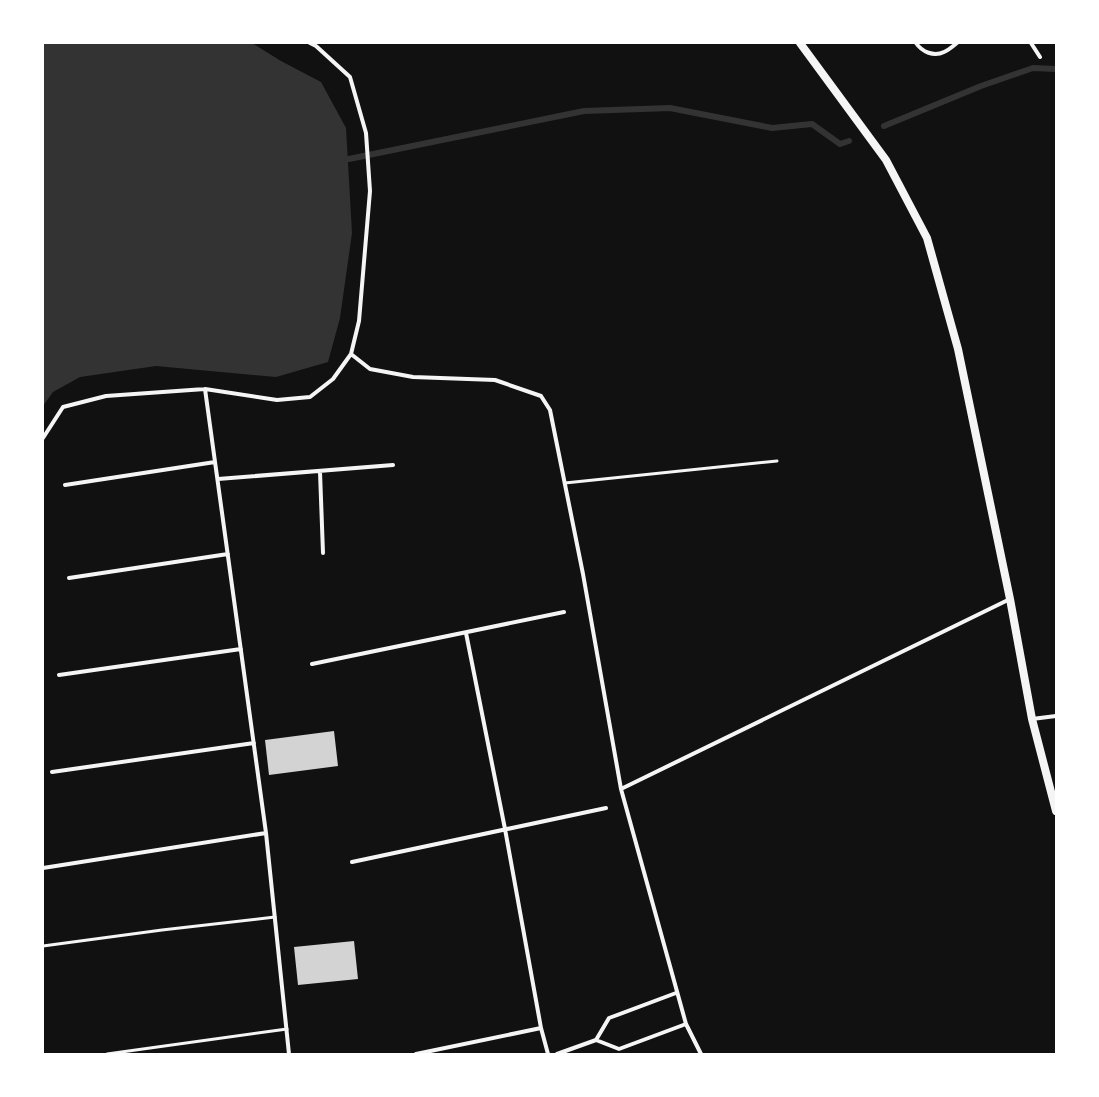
<svg xmlns="http://www.w3.org/2000/svg" width="1099" height="1097" font-family="'Sofia Sans Condensed',sans-serif">
<rect width="100%" height="100%" fill="#111"/>
<path fill="#333" d="M 43,43 L 252,43 L 281,61 L 321,82 L 346,128 L 352,233 L 340,318 L 328,362 L 276,377 L 156,366 L 80,377 L 53,392 L 43,406 Z"/>
<g fill="none" stroke-linecap="round" stroke-linejoin="round">
<path stroke="#333" stroke-width="6" d="M 884,126 L 981,86 L 1033,68 L 1056,69
M 339,161 L 584,111 L 670,108 L 772,128 L 812,124 L 840,144 L 849,141"/>
</g>
<path fill="#d3d3d3" d="M 334,731 L 338,766 L 269,775 L 265,740 Z
M 354,941 L 358,979 L 298,985 L 294,947 Z"/>
<g fill="none" stroke-linecap="round" stroke-linejoin="round">
<path stroke="#f5f5f5" stroke-width="3" d="M 565,483 L 777,461
M 43,946 L 162,930 L 275,917
M 107,1054 L 287,1029"/>
<path stroke="#f5f5f5" stroke-width="4" d="M 916,43 C 922,52 934,57 944,52 C 949,50 953,46 957,43
M 1031,43 L 1040,57
M 351,354 L 370,369 L 413,377 L 495,380 L 541,396 L 550,410 L 583,574 L 621,789 L 686,1024 L 701,1054
M 205,389 L 266,833 L 289,1054
M 43,438 L 63,407 L 106,396 L 205,389 L 277,400 L 310,397 L 333,379 L 351,354 L 359,321 L 370,191 L 366,133 L 350,77 L 316,46 L 310,43
M 320,472 L 323,553
M 218,479 L 393,465
M 65,485 L 215,462
M 69,578 L 228,554
M 466,633 L 505,829 L 541,1028 L 548,1054
M 312,664 L 564,612
M 59,675 L 241,649
M 1032,719 L 1056,716
M 52,772 L 254,743
M 621,789 L 1010,599
M 352,862 L 606,808
M 43,868 L 266,833
M 596,1040 L 609,1018 L 676,993
M 416,1054 L 541,1028
M 557,1054 L 596,1040 L 619,1049 L 686,1024"/>
<path stroke="#f5f5f5" stroke-width="8" d="M 800,43 L 886,160 L 927,238 L 958,349 L 1010,599 L 1032,719 L 1056,811"/>
</g>
<rect width="1099" height="1097" fill="none" stroke="#ffffff" stroke-width="88"/>
</svg>
